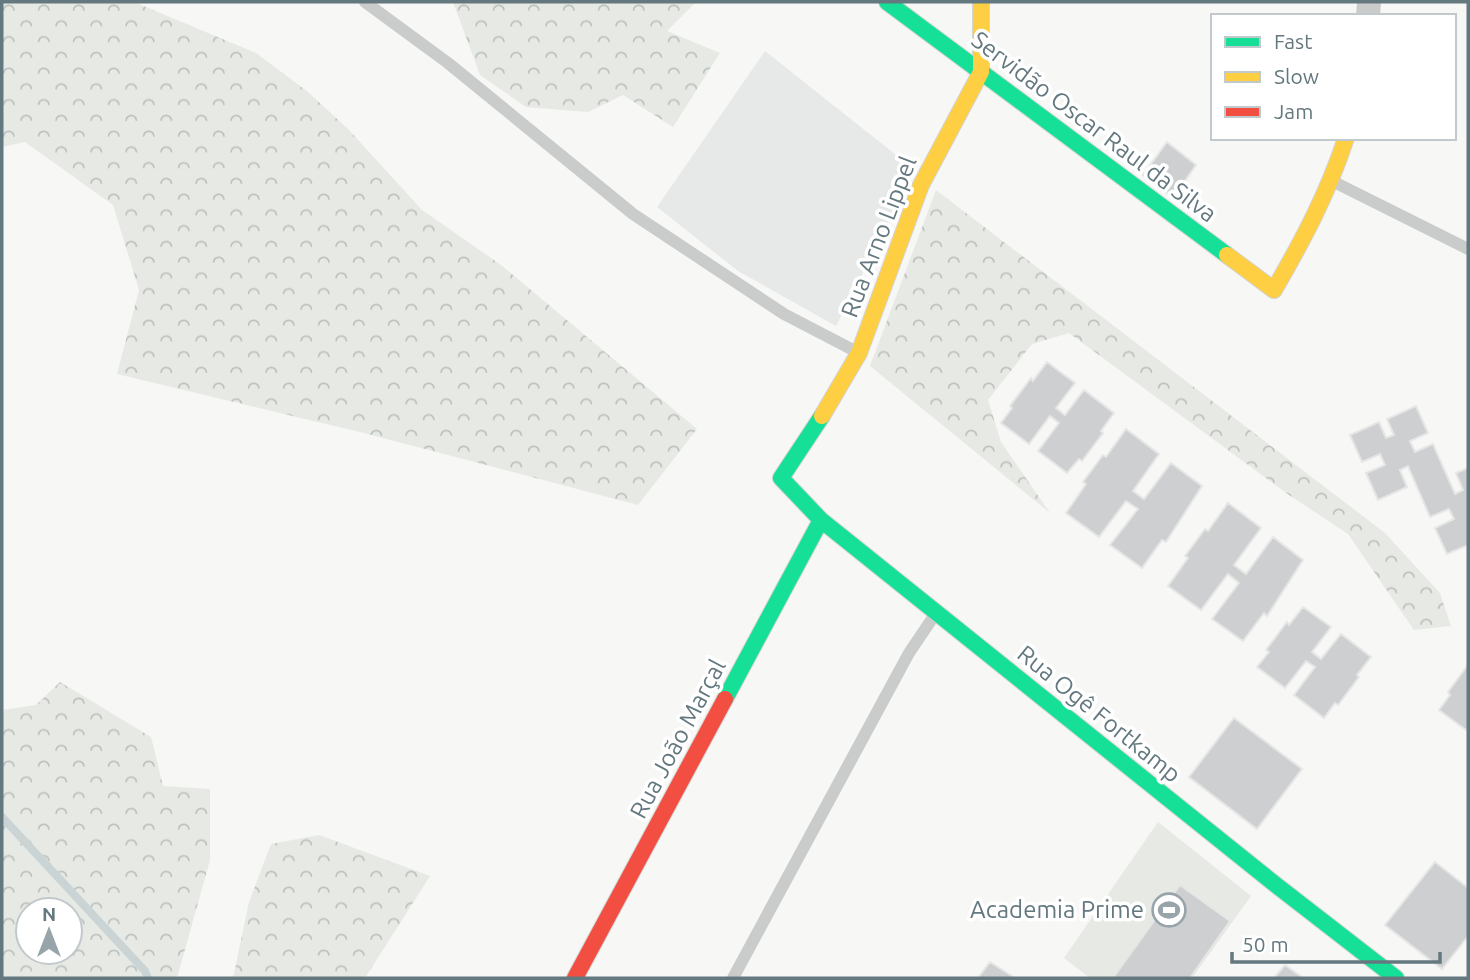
<svg xmlns="http://www.w3.org/2000/svg" width="1470" height="980" font-family="Ubuntu,sans-serif">
<defs>
<pattern id="forest-crowns" width="20" height="18" patternUnits="userSpaceOnUse" patternTransform="scale(1.75)"><rect width="20" height="18" fill="#e6e9e4"/><path d="M2 6a3 3 0 1 1 6 0M12 15a3 3 0 1 1 6 0" fill="none" stroke="#bec2be"/></pattern>
</defs>
<rect width="100%" height="100%" fill="#f7f7f6"/>
<path fill="#e7e8e8" d="M 765,51 L 915,170 L 836,326 L 738,271 L 657,207 Z"/>
<path fill="#e6e9e4" d="M 1158,822 L 1251,896 L 1192,978 L 1090,978 L 1064,958 Z"/>
<path fill="url(#forest-crowns)" fill-rule="evenodd" d="M 2,2 L 134,2 L 256,53 L 308,92 L 348,129 L 422,210 L 501,265 L 697,429 L 638,505 L 364,433 L 117,374 L 139,290 L 113,205 L 25,142 L 2,147 Z
M 453,2 L 696,2 L 667,31 L 720,53 L 673,127 L 623,95 L 588,112 L 526,107 L 480,75 Z
M 936,190 L 1385,533 L 1440,593 L 1451,626 L 1414,630 L 1348,534 L 1289,495 L 1069,333 L 1032,344 L 988,400 L 1001,442 L 1050,513 L 870,366 Z
M 60,682 L 151,737 L 163,786 L 210,789 L 210,860 L 177,978 L 2,978 L 2,710 L 36,705 ZM 70,910 L 70,952 L 28,952 L 28,910 Z
M 319,835 L 430,876 L 365,978 L 233,978 L 249,902 L 271,844 Z"/>
<g fill="none" stroke-linecap="round" stroke-linejoin="round">
<path stroke="#cad4d5" stroke-width="8" d="M 2,817 L 145,971 L 148,978"/>
</g>
<path fill="#cdcfd0" stroke="#e6e6e6" stroke-width="2" d="M 1167,142 L 1196,165 L 1173,198 L 1143,175 Z
M 1047,362 L 1075,383 L 1056,408 L 1065,415 L 1084,390 L 1114,413 L 1101,431 L 1103,433 L 1082,461 L 1079,459 L 1067,473 L 1038,451 L 1059,423 L 1050,416 L 1029,444 L 1001,423 L 1012,408 L 1010,406 L 1031,378 L 1033,381 Z
M 1416,406 L 1428,433 L 1410,441 L 1415,452 L 1433,444 L 1455,494 L 1463,490 L 1456,473 L 1468,468 L 1468,545 L 1447,554 L 1435,528 L 1454,519 L 1449,509 L 1430,517 L 1408,466 L 1400,470 L 1407,487 L 1378,500 L 1366,473 L 1385,465 L 1380,454 L 1362,462 L 1350,435 L 1379,422 L 1386,438 L 1394,435 L 1387,419 Z
M 1126,429 L 1159,454 L 1133,491 L 1144,499 L 1171,463 L 1202,486 L 1166,542 L 1162,540 L 1142,568 L 1110,545 L 1138,509 L 1126,501 L 1099,537 L 1066,513 L 1086,484 L 1083,482 L 1103,455 L 1106,457 Z
M 1228,503 L 1261,528 L 1234,565 L 1246,574 L 1273,537 L 1303,560 L 1267,616 L 1264,613 L 1243,641 L 1212,619 L 1239,583 L 1228,574 L 1201,610 L 1168,586 L 1188,558 L 1185,556 L 1205,529 L 1208,531 Z
M 1303,607 L 1331,627 L 1312,652 L 1321,659 L 1341,634 L 1371,657 L 1357,675 L 1359,677 L 1338,705 L 1335,703 L 1324,718 L 1294,695 L 1315,667 L 1306,661 L 1285,688 L 1257,667 L 1269,652 L 1266,650 L 1287,622 L 1289,625 Z
M 1468,665 L 1468,728 L 1466,730 L 1439,710 L 1450,695 L 1448,692 Z
M 1234,718 L 1302,769 L 1257,829 L 1189,777 Z
M 1435,862 L 1468,888 L 1468,936 L 1442,969 L 1385,925 Z
M 1180,885 L 1230,921 L 1190,978 L 1113,978 Z
M 990,962 L 1015,978 L 978,978 Z
M 1285,965 L 1303,978 L 1274,978 Z"/>
<g fill="none" stroke-linecap="round" stroke-linejoin="round">
<defs>
<path id="fast" d="M 887,2 L 1227,255
M 822,416 L 781,478 L 821,520 L 1276,885 L 1396,978
M 725,699 L 821,520"/>
<path id="slow" d="M 1227,255 L 1274,290 C 1303,240 1328,193 1346,138
M 822,416 L 859,353 L 921,185 L 981,72 L 981,2"/>
<path id="jam" d="M 575,978 L 725,699"/>
</defs>
<use href="#fast" stroke="#d3d4d4" stroke-width="18"/>
<use href="#slow" stroke="#d3d4d4" stroke-width="18"/>
<use href="#jam" stroke="#d3d4d4" stroke-width="18"/>
<path stroke="#cacccc" stroke-width="12" d="M 365,2 L 448,63 L 633,214 L 784,314 L 859,353
M 1332,181 L 1468,249
M 733,978 L 909,653 L 936,613"/>
<path stroke="#cacccc" stroke-width="24" d="M 1368,16 L 1369,2"/>
<use href="#fast" stroke="#16e098" stroke-width="16"/>
<use href="#slow" stroke="#ffcf43" stroke-width="16"/>
<use href="#jam" stroke="#f24e42" stroke-width="16"/>
</g>
<defs>
<symbol id="stadium-ring" viewBox="-11 -11 22 22"><circle r="9.5" fill="#fff" stroke="#97a4a9" stroke-width="1.5"/><path d="M0-5a6.5 5 0 1 0 0 10a6.5 5 0 1 0 0-10ZM-3.5-1.8h7v3.6h-7Z" fill="#97a4a9"/></symbol>
</defs>
<g fill-rule="evenodd">
<use href="#stadium-ring" x="1150" y="891" width="38" height="38"/>
</g>
<g text-anchor="middle" stroke-width="7" stroke-linejoin="round" paint-order="stroke">
<g font-size="24" fill="#64787f" stroke="#fff">
<text transform="translate(1094 127) rotate(37)" y="8">Servidão Oscar Raul da Silva</text>
<text transform="translate(879 237) rotate(-69)" y="8">Rua Arno Lippel</text>
<text transform="translate(1099 714) rotate(39)" y="8">Rua Ogê Fortkamp</text>
<text transform="translate(678 739) rotate(-62)" y="8">Rua João Marçal</text>
</g>
<g font-size="24" fill="#64787f" stroke="#fff" text-anchor="end">
<text x="1144" y="918">Academia Prime</text>
</g>
</g>
<rect width="1470" height="980" fill="none" stroke="#64787f" stroke-width="7"/>
<rect x="1211" y="14" width="245" height="126" fill="#ffffff" stroke="#c1c9cc" stroke-width="2"/>
<rect x="1225" y="37" width="35" height="10" fill="#16e098" stroke="#c1c9cc" stroke-width="2"/>
<text x="1274" y="49" font-size="21" fill="#64787f">Fast</text>
<rect x="1225" y="72" width="35" height="10" fill="#ffcf43" stroke="#c1c9cc" stroke-width="2"/>
<text x="1274" y="84" font-size="21" fill="#64787f">Slow</text>
<rect x="1225" y="107" width="35" height="10" fill="#f24e42" stroke="#c1c9cc" stroke-width="2"/>
<text x="1274" y="119" font-size="21" fill="#64787f">Jam</text>
<g transform="translate(49 931)"><circle r="33" fill="#ffffff" stroke="#c1c9cc" stroke-width="2"/>
<path d="M0-5L12 26L0 18L-12 26Z" fill="#97a4a9"/>
<text y="-10" font-size="19" font-weight="bold" text-anchor="middle" fill="#64787f">N</text>
</g>
<path d="M1232 952v10h208v-10" fill="none" stroke="#64787f" stroke-width="3.5"/>
<text x="1242" y="952" font-size="21" fill="#64787f" stroke="#ffffff" stroke-width="5" paint-order="stroke">50 m</text>
</svg>
